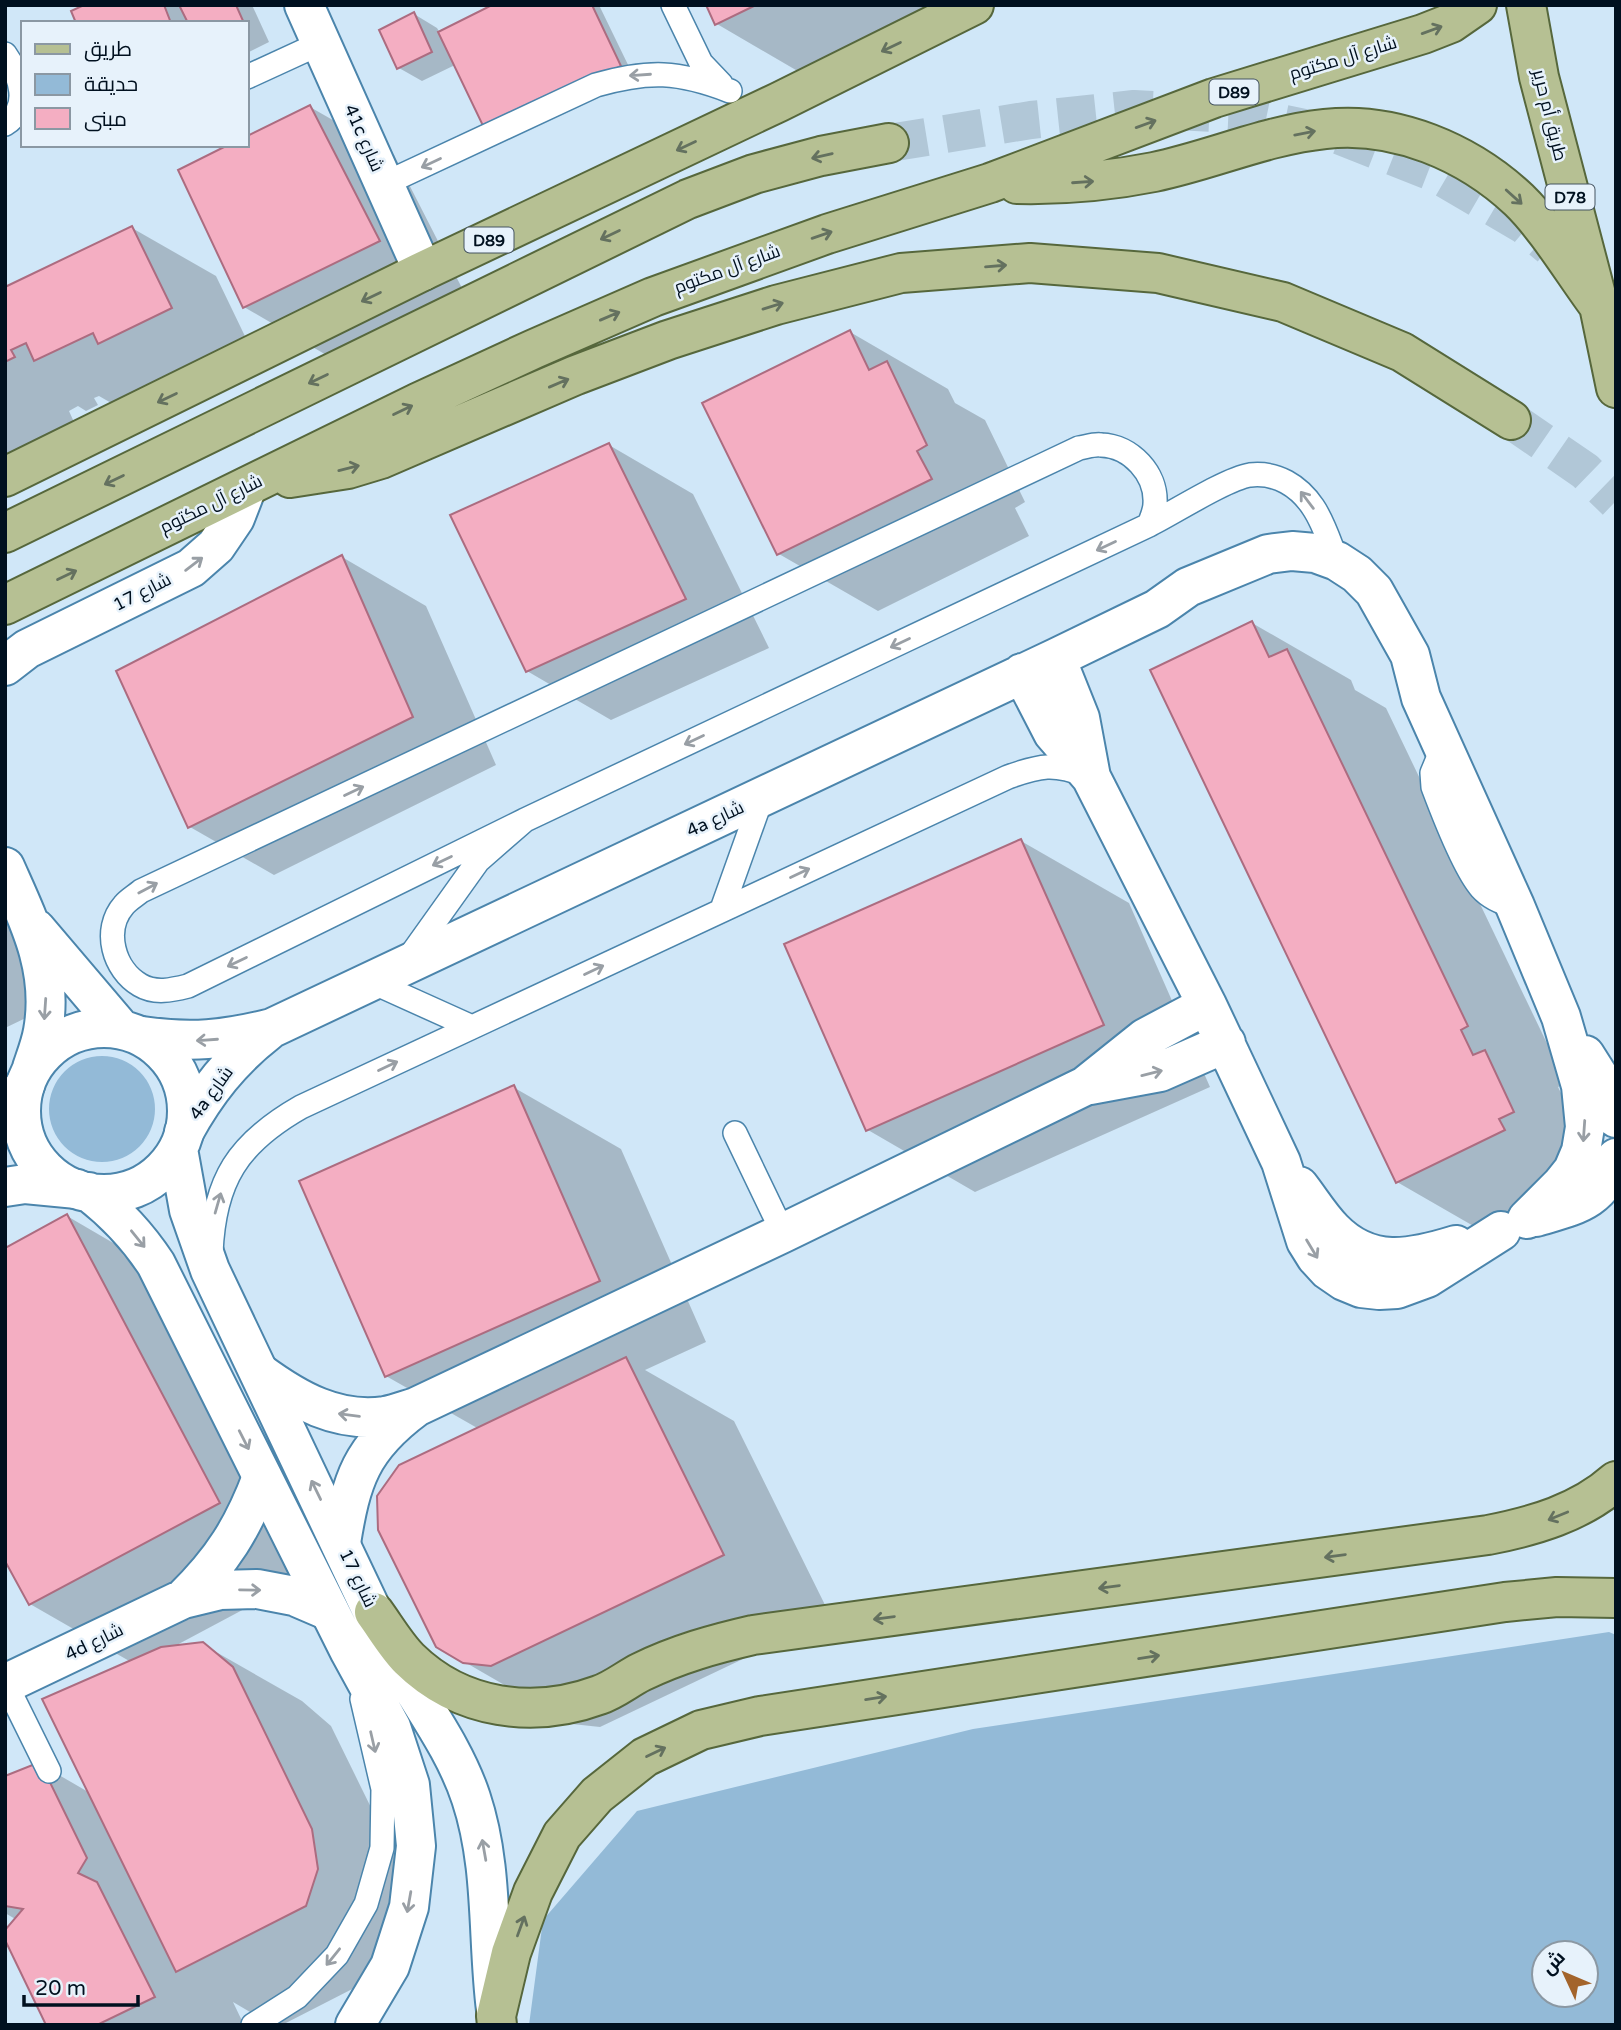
<svg xmlns="http://www.w3.org/2000/svg" width="1621" height="2030" font-family="'Varela Round',Cairo,sans-serif">
<rect width="100%" height="100%" fill="#d0e7f8"/>
<path fill="#93bad7" fill-rule="evenodd" d="M49 1109a53 53 0 1 1 106 0a53 53 0 1 1-106 0Z
M 1609,1632 L 1616,1635 L 1616,2025 L 529,2025 L 543,1920 L 637,1811 L 973,1729 ZM 1544,1953 L 1586,1953 L 1586,1995 L 1544,1995 Z"/>
<path fill="#0003" d="M 89,5 L 252,5 L 269,42 L 247,53 L 247,23 L 77,23 Z
M 496,5 L 599,5 L 632,73 L 455,65 L 422,81 L 399,68 L 414,14 L 437,28 L 440,33 Z
M 708,5 L 938,5 L 801,73 L 717,24 Z
M 310,107 L 394,155 L 463,290 L 328,356 L 244,307 L 247,138 Z
M 132,228 L 216,276 L 255,357 L 120,408 L 99,396 L 94,398 L 98,405 L 86,411 L 78,406 L 69,411 L 78,431 L 5,479 L 5,285 L 9,287 Z
M 850,332 L 948,389 L 955,403 L 985,420 L 1025,502 L 1015,508 L 1029,536 L 878,611 L 779,554 Z
M 609,445 L 693,494 L 769,648 L 611,720 L 527,671 Z
M 342,557 L 426,606 L 496,765 L 274,875 L 190,827 Z
M 1252,623 L 1351,680 L 1355,690 L 1386,708 L 1566,1083 L 1558,1087 L 1563,1097 L 1583,1109 L 1612,1169 L 1496,1239 L 1397,1182 Z
M 1021,841 L 1129,903 L 1210,1087 L 975,1192 L 868,1130 Z
M 5,886 L 61,1001 L 5,1028 Z
M 513,1087 L 621,1149 L 706,1342 L 645,1370 L 734,1421 L 831,1617 L 600,1727 L 572,1724 L 437,1646 L 479,1429 L 386,1376 Z
M 67,1216 L 175,1279 L 327,1565 L 173,1647 L 202,1644 L 302,1701 L 331,1726 L 410,1887 L 405,1962 L 282,2025 L 272,2025 L 233,2002 L 244,2025 L 48,2025 L 17,1920 L 5,1913 L 5,1778 L 40,1764 L 90,1793 L 131,1662 L 30,1604 Z"/>
<path fill="#f4aec2" stroke="#ac6c80" stroke-width="2" d="M 84,5 L 164,5 L 171,23 L 76,23 L 71,11 Z
M 179,5 L 236,5 L 244,23 L 188,23 Z
M 492,5 L 592,5 L 621,66 L 486,132 L 438,32 Z
M 706,5 L 756,5 L 715,25 Z
M 414,12 L 432,52 L 397,69 L 379,30 Z
M 310,105 L 380,241 L 243,308 L 178,170 L 228,145 L 247,145 L 247,136 Z
M 132,226 L 172,308 L 98,344 L 93,333 L 34,361 L 26,343 L 11,350 L 15,357 L 5,362 L 5,287 Z
M 850,330 L 869,370 L 887,361 L 927,445 L 917,451 L 932,479 L 777,555 L 702,403 Z
M 609,443 L 686,599 L 526,672 L 450,515 Z
M 342,555 L 413,717 L 188,828 L 116,671 Z
M 1252,621 L 1269,657 L 1287,649 L 1468,1026 L 1461,1030 L 1473,1055 L 1485,1050 L 1514,1112 L 1499,1119 L 1505,1130 L 1396,1183 L 1150,670 Z
M 1021,839 L 1104,1025 L 866,1131 L 784,944 Z
M 514,1085 L 600,1281 L 385,1377 L 299,1181 Z
M 67,1214 L 220,1503 L 29,1605 L 5,1561 L 5,1248 Z
M 626,1357 L 724,1555 L 491,1666 L 463,1663 L 436,1647 L 378,1530 L 377,1496 L 399,1465 Z
M 203,1642 L 233,1667 L 312,1829 L 318,1869 L 306,1906 L 176,1972 L 42,1699 L 161,1647 Z
M 40,1762 L 87,1858 L 78,1873 L 97,1882 L 155,1997 L 97,2025 L 46,2025 L 5,1940 L 5,1930 L 23,1909 L 5,1906 L 5,1776 Z"/>
<g fill="none" stroke-linecap="round" stroke-linejoin="round">
<path stroke="#b1c7d7" stroke-width="38" stroke-dasharray="38 19" stroke-linecap="butt" d="M 889,143 L 1031,120 L 1134,109 L 1237,114 L 1338,135 L 1435,173 L 1524,225 L 1550,247
M 1511,420 L 1585,471 L 1616,501"/>
<defs>
<path id="lane" d="M 673,5 L 701,63 L 721,84
M 5,54 C 20,75 32,108 5,124
M 247,77 L 321,43
M 384,184 L 596,85 C 649,70 678,71 730,91
M 1442,749 L 1432,773 L 1433,787 C 1442,811 1465,870 1481,888 C 1490,898 1502,903 1515,906
M 525,820 L 188,986 C 172,990 155,994 140,985 C 114,970 102,930 124,905 C 128,900 135,896 141,891 L 1079,448 C 1086,447 1094,444 1101,445 C 1131,446 1157,474 1155,504 C 1155,511 1151,519 1149,525
M 722,909 L 762,797
M 408,959 L 478,861 L 525,820 L 1149,525 C 1173,513 1226,479 1250,475 C 1277,472 1299,486 1313,507 C 1324,523 1330,544 1337,561
M 370,981 L 472,1027
M 735,1133 L 783,1233
M 211,1253 C 214,1180 238,1143 301,1107 L 1008,777 C 1041,765 1054,763 1086,775
M 6,1684 L 49,1771
M 253,2025 L 297,1997 L 337,1955 L 366,1904 L 382,1848 L 383,1789 L 362,1699"/>
<path id="street" d="M 304,5 L 423,271
M 1056,658 L 1080,718 L 1091,777
M 1022,673 L 1053,733 L 1091,777 L 1207,1005 L 1281,1162 L 1306,1241 L 1316,1257 L 1328,1270 L 1344,1281 L 1361,1288 L 1379,1290 L 1397,1289 L 1427,1278 L 1501,1231
M 142,1036 C 190,1043 225,1040 272,1028 L 1056,658 L 1157,609 L 1188,587 L 1268,554 L 1292,551 L 1315,553 L 1337,561 L 1357,574 L 1374,591 L 1410,655 L 1421,698 L 1515,906 L 1561,1017 L 1581,1086 L 1585,1127 L 1581,1151 L 1573,1170 L 1561,1185 L 1527,1219
M 1585,1055 L 1604,1085 L 1616,1118
M 1090,1085 L 1160,1072 L 1226,1043
M 5,1114 L 25,1085
M 184,1132 C 206,1092 231,1060 267,1032
M 1299,1186 C 1310,1200 1320,1217 1333,1230 C 1370,1268 1411,1259 1456,1245
M 5,1187 L 25,1184 L 77,1189
M 1536,1217 C 1576,1205 1601,1202 1616,1158
M 260,1373 C 297,1400 337,1423 385,1416 C 395,1414 406,1410 416,1407 L 783,1233 L 1085,1086 L 1145,1038 L 1207,1005
M 341,1543 C 351,1480 361,1448 415,1408
M 183,1599 C 222,1561 243,1528 262,1477
M 5,1684 L 183,1599 L 220,1590 L 257,1589 L 294,1596 L 329,1611"/>
<path id="secondary" d="M 5,666 L 27,649 L 191,568 L 216,546 L 235,518 L 247,487
M 5,867 C 29,921 54,970 43,1031 C 41,1043 36,1056 32,1068
M 36,929 L 121,1029
M21 1111a83 83 0 1 1 166 0a83 83 0 1 1-166 0Z
M 178,1149 L 189,1210 L 210,1270 L 392,1653 C 418,1701 454,1746 471,1798 C 494,1867 487,1939 496,2010
M 89,1192 C 116,1213 137,1235 156,1264 L 350,1652 L 391,1727 L 410,1785 L 416,1846 L 409,1907 L 390,1966 L 355,2025"/>
<path id="primary" d="M 1526,5 L 1539,77 L 1599,306 L 1616,388
M 1017,184 C 1063,185 1109,181 1154,172 C 1212,160 1266,135 1325,129 C 1395,121 1468,152 1519,200 C 1547,227 1575,274 1599,306
M 5,477 L 423,271 L 779,102 L 974,5
M 290,478 L 348,469 L 381,459 L 576,375 L 668,340 L 776,305 L 901,273 L 1030,263 L 1158,273 L 1283,302 L 1402,352 L 1511,420
M 5,533 L 688,199 L 754,174 L 821,156 L 889,143
M 5,605 L 417,403 L 534,349 L 653,297 L 827,234 L 990,183 L 1214,98 L 1423,34 L 1451,23 L 1477,5
M 374,1612 C 385,1627 396,1646 409,1659 C 461,1710 534,1719 599,1695 C 614,1690 627,1679 641,1672 C 678,1654 714,1644 753,1635 L 1488,1535 C 1534,1526 1580,1513 1616,1481
M 497,2025 L 496,2016 L 511,1953 L 533,1892 L 562,1835 L 597,1795 L 645,1757 L 701,1730 L 760,1716 L 1505,1602 L 1557,1597 L 1616,1598"/>
</defs>
<use href="#lane" stroke="#4b85ac" stroke-width="26"/>
<use href="#street" stroke="#4b85ac" stroke-width="42"/>
<use href="#secondary" stroke="#4b85ac" stroke-width="42"/>
<use href="#primary" stroke="#56673c" stroke-width="42"/>
<use href="#lane" stroke="#fff" stroke-width="23"/>
<use href="#street" stroke="#fff" stroke-width="38"/>
<use href="#secondary" stroke="#fff" stroke-width="38"/>
<use href="#primary" stroke="#b6c093" stroke-width="38"/>
</g>
<defs><path id="oneway-shaft" d="M-6 0H5M1.5-3L5.5 0L1.5 3" fill="none" stroke-width="1.6" stroke-linecap="round" stroke-linejoin="round" transform="scale(1.75)"/></defs>
<g stroke="#64715f">
<use href="#oneway-shaft" transform="translate(1432 30) rotate(-20)"/>
<use href="#oneway-shaft" transform="translate(891 47) rotate(154)"/>
<use href="#oneway-shaft" transform="translate(1146 124) rotate(-20)"/>
<use href="#oneway-shaft" transform="translate(1305 133) rotate(-11)"/>
<use href="#oneway-shaft" transform="translate(686 146) rotate(155)"/>
<use href="#oneway-shaft" transform="translate(822 156) rotate(167)"/>
<use href="#oneway-shaft" transform="translate(1083 182) rotate(-4)"/>
<use href="#oneway-shaft" transform="translate(1514 197) rotate(42)"/>
<use href="#oneway-shaft" transform="translate(610 235) rotate(154)"/>
<use href="#oneway-shaft" transform="translate(822 235) rotate(-19)"/>
<use href="#oneway-shaft" transform="translate(996 266) rotate(-5)"/>
<use href="#oneway-shaft" transform="translate(371 297) rotate(154)"/>
<use href="#oneway-shaft" transform="translate(773 306) rotate(-17)"/>
<use href="#oneway-shaft" transform="translate(610 316) rotate(-23)"/>
<use href="#oneway-shaft" transform="translate(318 379) rotate(154)"/>
<use href="#oneway-shaft" transform="translate(559 383) rotate(-23)"/>
<use href="#oneway-shaft" transform="translate(167 398) rotate(154)"/>
<use href="#oneway-shaft" transform="translate(403 410) rotate(-26)"/>
<use href="#oneway-shaft" transform="translate(349 468) rotate(-14)"/>
<use href="#oneway-shaft" transform="translate(114 480) rotate(154)"/>
<use href="#oneway-shaft" transform="translate(67 575) rotate(-26)"/>
<use href="#oneway-shaft" transform="translate(1558 1516) rotate(158)"/>
<use href="#oneway-shaft" transform="translate(1335 1556) rotate(172)"/>
<use href="#oneway-shaft" transform="translate(1109 1587) rotate(172)"/>
<use href="#oneway-shaft" transform="translate(884 1618) rotate(172)"/>
<use href="#oneway-shaft" transform="translate(1149 1657) rotate(-9)"/>
<use href="#oneway-shaft" transform="translate(876 1698) rotate(-9)"/>
<use href="#oneway-shaft" transform="translate(656 1752) rotate(-26)"/>
<use href="#oneway-shaft" transform="translate(521 1926) rotate(-70)"/>
</g>
<g stroke="#999fa5">
<use href="#oneway-shaft" transform="translate(640 75) rotate(176)"/>
<use href="#oneway-shaft" transform="translate(431 163) rotate(155)"/>
<use href="#oneway-shaft" transform="translate(1307 500) rotate(-127)"/>
<use href="#oneway-shaft" transform="translate(1106 546) rotate(155)"/>
<use href="#oneway-shaft" transform="translate(194 564) rotate(-37)"/>
<use href="#oneway-shaft" transform="translate(900 643) rotate(155)"/>
<use href="#oneway-shaft" transform="translate(694 740) rotate(155)"/>
<use href="#oneway-shaft" transform="translate(354 791) rotate(-25)"/>
<use href="#oneway-shaft" transform="translate(442 861) rotate(154)"/>
<use href="#oneway-shaft" transform="translate(800 873) rotate(-25)"/>
<use href="#oneway-shaft" transform="translate(148 888) rotate(-28)"/>
<use href="#oneway-shaft" transform="translate(237 962) rotate(154)"/>
<use href="#oneway-shaft" transform="translate(594 970) rotate(-25)"/>
<use href="#oneway-shaft" transform="translate(45 1009) rotate(94)"/>
<use href="#oneway-shaft" transform="translate(207 1040) rotate(176)"/>
<use href="#oneway-shaft" transform="translate(388 1066) rotate(-25)"/>
<use href="#oneway-shaft" transform="translate(1152 1073) rotate(-14)"/>
<use href="#oneway-shaft" transform="translate(1584 1131) rotate(94)"/>
<use href="#oneway-shaft" transform="translate(218 1203) rotate(-74)"/>
<use href="#oneway-shaft" transform="translate(138 1239) rotate(51)"/>
<use href="#oneway-shaft" transform="translate(1312 1249) rotate(59)"/>
<use href="#oneway-shaft" transform="translate(349 1415) rotate(-173)"/>
<use href="#oneway-shaft" transform="translate(244 1440) rotate(63)"/>
<use href="#oneway-shaft" transform="translate(316 1490) rotate(-116)"/>
<use href="#oneway-shaft" transform="translate(250 1590) rotate(1)"/>
<use href="#oneway-shaft" transform="translate(373 1742) rotate(77)"/>
<use href="#oneway-shaft" transform="translate(484 1850) rotate(-100)"/>
<use href="#oneway-shaft" transform="translate(409 1902) rotate(100)"/>
<use href="#oneway-shaft" transform="translate(333 1957) rotate(129)"/>
</g>
<g text-anchor="middle" stroke-width="5" stroke-linejoin="round" paint-order="stroke">
<g fill="#e7f2fb" stroke="#455461" stroke-width="2">
<rect x="1209.5" y="79.5" width="49" height="25" rx="5"/>
<rect x="1545.5" y="184.5" width="49" height="25" rx="5"/>
<rect x="464.5" y="227.5" width="49" height="25" rx="5"/>
</g>
<g font-size="16" font-weight="bold" fill="#00101f">
<text x="1234" y="98">D89</text>
<text x="1570" y="203">D78</text>
<text x="489" y="246">D89</text>
</g>
<g font-size="18" fill="#00101f" stroke="#e7f2fb">
<text transform="translate(1343 58) rotate(-17)" y="6">شارع آل مكتوم</text>
<text transform="translate(1550 115) rotate(76)" y="6">طريق أم حرير</text>
<text transform="translate(364 138) rotate(66)" y="6">41c شارع</text>
<text transform="translate(727 269) rotate(-20)" y="6">شارع آل مكتوم</text>
<text transform="translate(211 504) rotate(-26)" y="6">شارع آل مكتوم</text>
<text transform="translate(142 592) rotate(-27)" y="6">شارع 17</text>
<text transform="translate(715 819) rotate(-25)" y="6">4a شارع</text>
<text transform="translate(211 1093) rotate(-54)" y="6">4a شارع</text>
<text transform="translate(358 1578) rotate(64)" y="6">شارع 17</text>
<text transform="translate(94 1642) rotate(-26)" y="6">4d شارع</text>
</g>
</g>
<rect width="1621" height="2030" fill="none" stroke="#00101f" stroke-width="14"/>
<rect x="21" y="21" width="228" height="126" fill="#e7f2fb" stroke="#8b98a3" stroke-width="2"/>
<rect x="35" y="44" width="35" height="10" fill="#b6c093" stroke="#8b98a3" stroke-width="2"/>
<text x="84" y="56" font-size="21" fill="#00101f">طريق</text>
<rect x="35" y="74" width="35" height="21" fill="#93bad7" stroke="#8b98a3" stroke-width="2"/>
<text x="84" y="91" font-size="21" fill="#00101f">حديقة</text>
<rect x="35" y="108" width="35" height="21" fill="#f4aec2" stroke="#8b98a3" stroke-width="2"/>
<text x="84" y="126" font-size="21" fill="#00101f">مبنى</text>
<g transform="translate(1565 1974) rotate(314)"><circle r="33" fill="#e7f2fb" stroke="#8b98a3" stroke-width="2"/>
<path d="M0-5L12 26L0 18L-12 26Z" fill="#a3642b"/>
<text y="-10" font-size="19" font-weight="bold" text-anchor="middle" fill="#00101f">ش</text>
</g>
<path d="M24 1995v10h114v-10" fill="none" stroke="#00101f" stroke-width="3.5"/>
<text x="35" y="1995" font-size="21" fill="#00101f" stroke="#e7f2fb" stroke-width="5" paint-order="stroke">20 m</text>
</svg>
